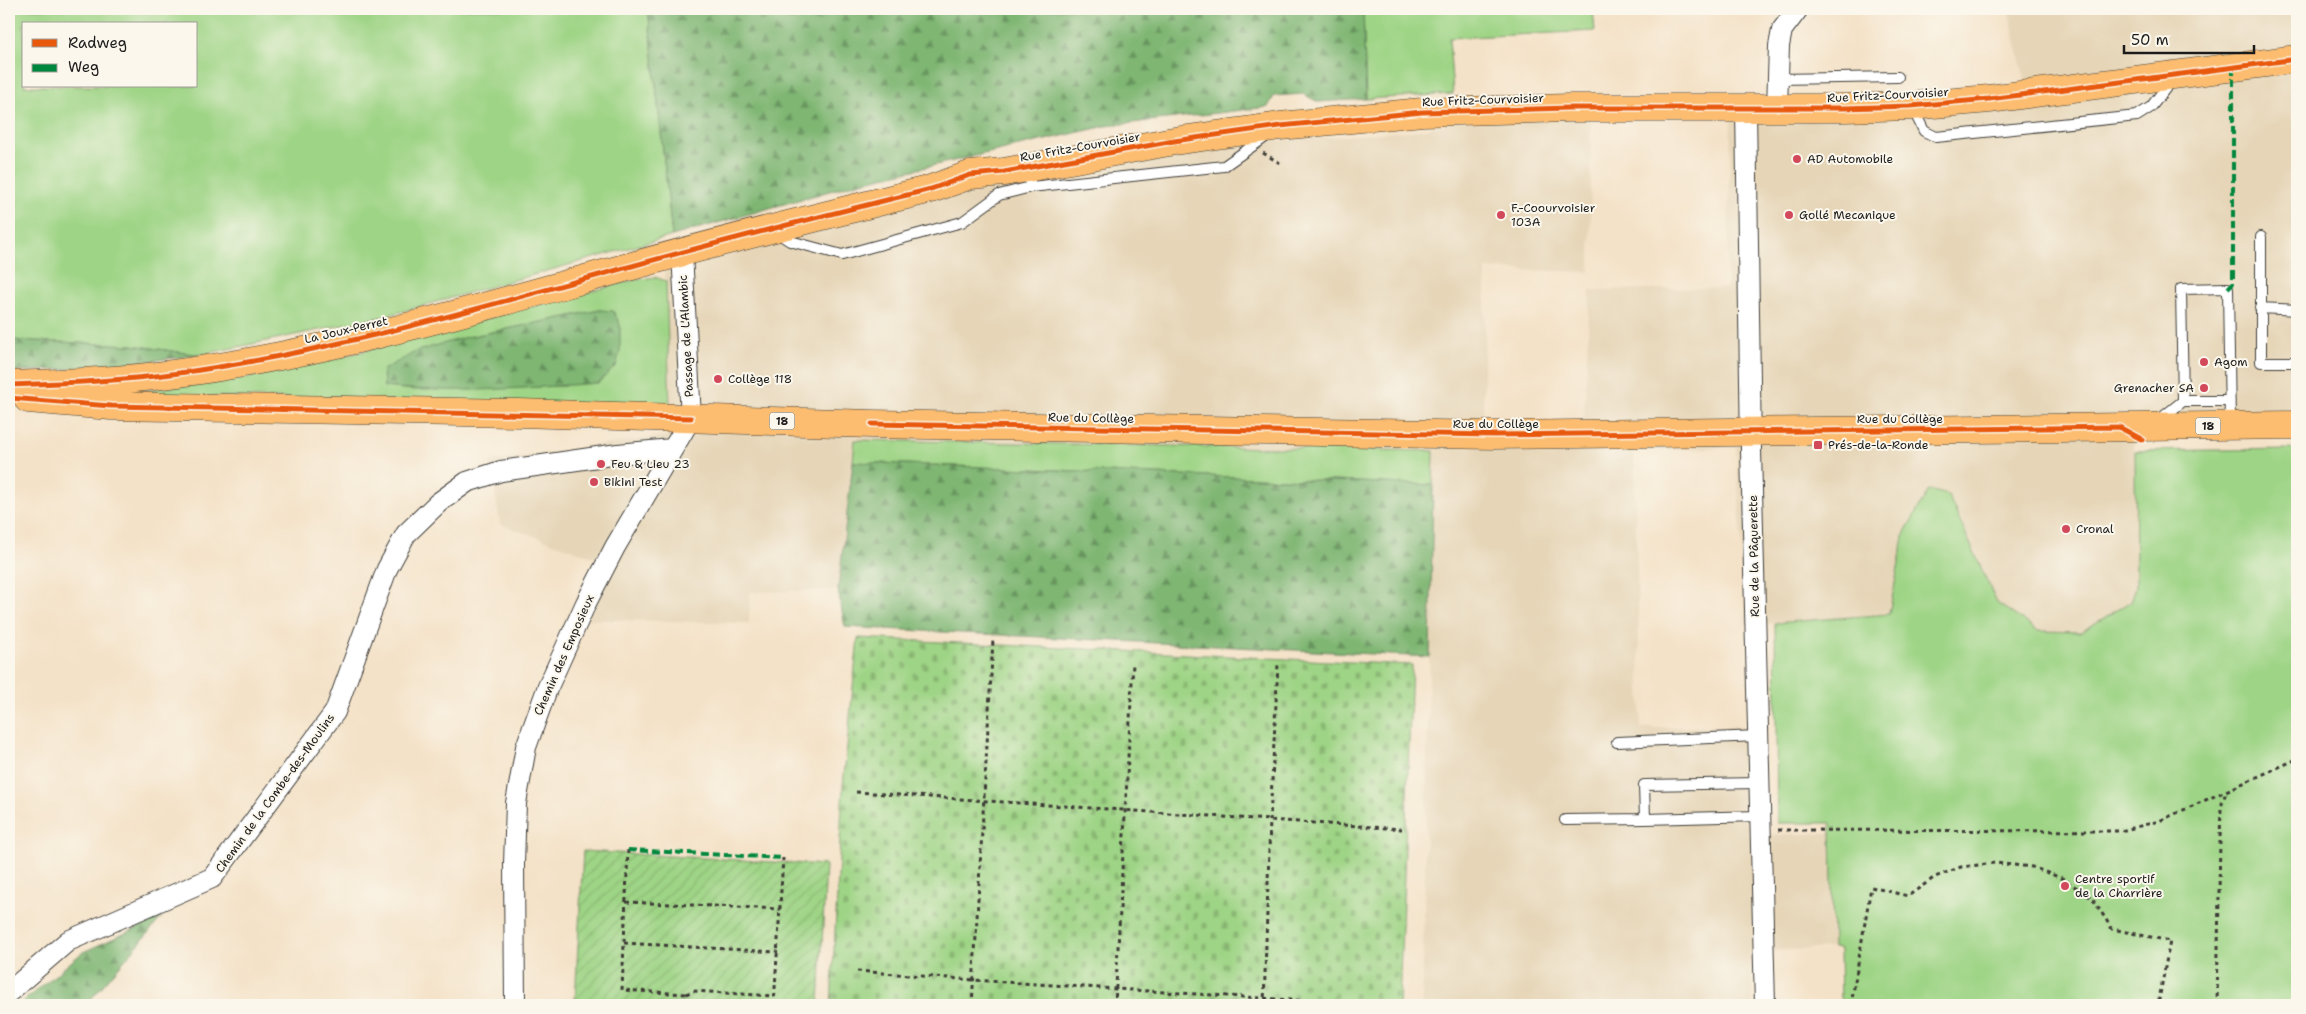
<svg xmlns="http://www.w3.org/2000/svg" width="2306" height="1014" font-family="'Shantell Sans',sans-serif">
<defs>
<pattern id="forest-firs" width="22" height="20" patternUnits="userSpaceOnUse" patternTransform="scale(1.25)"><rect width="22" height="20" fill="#7eb672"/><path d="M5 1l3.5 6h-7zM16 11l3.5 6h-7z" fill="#66935d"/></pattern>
<pattern id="cemetery-stones" width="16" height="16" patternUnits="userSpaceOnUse" patternTransform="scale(1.25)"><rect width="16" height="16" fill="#9ed485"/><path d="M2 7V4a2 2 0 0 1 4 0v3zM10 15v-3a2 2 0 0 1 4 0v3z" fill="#88b572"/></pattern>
<pattern id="garden-furrows" width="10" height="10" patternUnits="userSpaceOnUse" patternTransform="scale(1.25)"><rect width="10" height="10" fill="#9ed485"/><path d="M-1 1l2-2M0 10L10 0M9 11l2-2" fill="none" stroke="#88b572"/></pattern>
</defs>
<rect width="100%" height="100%" fill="#fbf7ec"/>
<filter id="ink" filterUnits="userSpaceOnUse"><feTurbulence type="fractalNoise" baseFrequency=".02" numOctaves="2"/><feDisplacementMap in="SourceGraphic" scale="10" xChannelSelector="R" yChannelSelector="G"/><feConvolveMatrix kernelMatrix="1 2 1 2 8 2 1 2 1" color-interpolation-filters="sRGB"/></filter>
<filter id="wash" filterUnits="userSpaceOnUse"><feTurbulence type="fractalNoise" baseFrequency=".0096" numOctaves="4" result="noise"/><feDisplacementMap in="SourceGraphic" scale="20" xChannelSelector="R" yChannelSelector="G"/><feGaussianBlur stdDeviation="1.12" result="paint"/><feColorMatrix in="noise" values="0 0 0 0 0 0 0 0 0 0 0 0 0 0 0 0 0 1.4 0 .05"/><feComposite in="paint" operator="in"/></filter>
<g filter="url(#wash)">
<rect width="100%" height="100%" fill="#f4e2c8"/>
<path fill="#e6d5b7" d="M 2008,9 L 2297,9 L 2297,434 L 2134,438 L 2136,587 L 2131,601 L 2081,632 L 2038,632 L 1997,603 L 1948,496 L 1905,532 L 1889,614 L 1746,625 L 1736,447 L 1634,451 L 1641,728 L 1746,726 L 1749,835 L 1831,833 L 1833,948 L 1751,952 L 1752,1005 L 1422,1005 L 1434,451 L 855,440 L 838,590 L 750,592 L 749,623 L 571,619 L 599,559 L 500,524 L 490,461 L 671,435 L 665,272 L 694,260 L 1002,179 L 1243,144 L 1423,130 L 1455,121 L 1591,116 L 1590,272 L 1486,269 L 1483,424 L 1584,421 L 1590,290 L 1727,288 L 1731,117 L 2030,103 Z"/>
<path fill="#9ed485" stroke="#5d7850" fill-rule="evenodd" d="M 9,9 L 648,9 L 672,236 L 386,316 L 199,355 L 132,345 L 9,340 ZM 24,24 L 196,24 L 196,86 L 24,86 Z
M 1363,9 L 1593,9 L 1595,31 L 1449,38 L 1453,94 L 1366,99 Z
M 655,277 L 666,281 L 670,408 L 110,394 L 241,379 L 341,357 L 634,280 ZM 600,310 L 565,386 L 414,390 L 384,387 L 383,370 L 463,338 Z
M 855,440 L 1434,451 L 1433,485 L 853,462 Z
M 2297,449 L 2297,1005 L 1841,1005 L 1840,949 L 1833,948 L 1831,823 L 1777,823 L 1775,623 L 1889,614 L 1905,532 L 1929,490 L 1948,495 L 1997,603 L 2038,631 L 2081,632 L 2131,601 L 2136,587 L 2135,451 Z"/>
<path fill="url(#forest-firs)" stroke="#4d6947" d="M 648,9 L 1363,9 L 1366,99 L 1318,102 L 1303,94 L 1274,96 L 1268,107 L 1106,126 L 861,182 L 672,236 Z
M 600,310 L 613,311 L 620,324 L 620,351 L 616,366 L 598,383 C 527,388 455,394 384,387 L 383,370 L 417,351 L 463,338 Z
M 9,340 L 132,345 L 199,355 L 91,368 L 9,372 Z
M 853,462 L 1433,485 L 1430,657 L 845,627 L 838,590 Z
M 162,917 L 86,1005 L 19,1005 L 83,952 Z"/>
<path fill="url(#cemetery-stones)" stroke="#5d7850" d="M 858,638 L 1412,665 L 1399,1005 L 831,1005 L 843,786 Z"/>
<path fill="url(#garden-furrows)" stroke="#5d7850" d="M 583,851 L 826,865 L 819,1005 L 646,1005 L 575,1001 Z"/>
</g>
<g filter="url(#ink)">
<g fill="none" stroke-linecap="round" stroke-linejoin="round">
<defs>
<path id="service" d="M 1778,79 L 1898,77
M 1913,109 L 1924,131 L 1936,137 L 2137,116 L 2151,107 L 2171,81
M 1027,169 L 1031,187 L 1224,166 L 1267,136
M 776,232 L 790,241 L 842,255 L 962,222 L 999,195 L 1031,187
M 2261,237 L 2261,362 L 2297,362
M 2260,308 L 2297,310
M 2229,401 L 2183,401 L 2181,289 L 2228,288 L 2230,425
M 2158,421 L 2183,401
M 1617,742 L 1758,736
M 1759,783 L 1644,785 L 1645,819 L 1760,816
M 1565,820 L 1645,819"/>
<path id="minor" d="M 1746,108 L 1751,450 L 1765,1005
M 1777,108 L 1779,46 L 1782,30 L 1798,9
M 9,992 L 68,941 L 212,878 L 335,712 L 387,569 L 406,534 L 438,503 L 467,482 L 501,471 L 618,454 L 672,449
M 515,1005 L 514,864 L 516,803 L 526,747 L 547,689 L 586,603 L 615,547 L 691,418 L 682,253"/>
<path id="primary" d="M 9,385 C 66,383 123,381 179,373 C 333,352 482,307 632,266 C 731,238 831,214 931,189 L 970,175 L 1004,172 L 1174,141 L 1280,126 L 1422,112 L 1569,108 L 1844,108 L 1911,106 L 1989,99 L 2297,59
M 28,399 L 111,406 L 519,413 L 872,424 L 1494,435 L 2297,425"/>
</defs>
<use href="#service" stroke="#3c3a36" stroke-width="12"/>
<use href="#minor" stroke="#3c3a36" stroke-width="22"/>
<use href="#primary" stroke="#3c3a36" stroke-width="29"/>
<path stroke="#3c3a36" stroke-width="3" stroke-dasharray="4 4" stroke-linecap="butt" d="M 1263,153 L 1280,163
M 856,792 L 1402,829
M 1778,830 L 2121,831 L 2159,821 L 2297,759
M 628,850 L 622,990 L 686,994 L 685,1005
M 626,902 L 780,909
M 624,943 L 778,952
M 857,971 L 974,980 L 1371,1005
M 686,994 L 693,991 L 775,996
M 774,1005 L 783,858
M 972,1005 L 993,640
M 1115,1005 L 1133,663
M 1264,1005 L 1270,820 L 1278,664
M 1851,1005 L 1871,887 L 1908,896 L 1935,877 L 1961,867 L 1995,863 L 2032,867 L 2064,879 L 2093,899 L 2112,929 L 2170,941 L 2158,1005
M 2217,1005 L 2220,839 L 2221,807 L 2226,792"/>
<use href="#service" stroke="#fff" stroke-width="10"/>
<use href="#minor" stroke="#fff" stroke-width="20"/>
<use href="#primary" stroke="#fcbd6f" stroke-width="28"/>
<path stroke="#00873e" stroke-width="4" stroke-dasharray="8 4" stroke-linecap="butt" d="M 2228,288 L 2233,283 L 2233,67
M 628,850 L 783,858"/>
<defs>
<path id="cycleway" d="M 9,385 C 66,383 123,381 179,373 C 333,352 482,307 632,266 C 731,238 831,214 931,189 L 970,175 L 1004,172 L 1174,141 L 1280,126 L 1422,112 L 1569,108 L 1844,108 L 1911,106 L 1989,99 L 2297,59
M 9,398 L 111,406 L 691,418
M 872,424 L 1494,435 L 2119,427 L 2143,440"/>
</defs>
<use href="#cycleway" stroke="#fbf7ec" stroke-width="8"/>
<use href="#cycleway" stroke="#e8590c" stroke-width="5"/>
</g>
</g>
<g fill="#d1495b" stroke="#fbf7ec" stroke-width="2">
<circle cx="1797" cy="159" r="5"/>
<circle cx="1501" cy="215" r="5"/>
<circle cx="1789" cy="215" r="5"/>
<circle cx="2204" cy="362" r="5"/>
<circle cx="718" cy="379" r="5"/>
<circle cx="2204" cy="388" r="5"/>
<rect x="1813" y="440" width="10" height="10" rx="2.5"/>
<circle cx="601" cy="464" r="5"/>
<circle cx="594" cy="482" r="5"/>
<circle cx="2066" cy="529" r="5"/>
<circle cx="2065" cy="886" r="5"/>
</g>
<g text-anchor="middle" stroke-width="4" stroke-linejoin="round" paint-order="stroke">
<g fill="#fbf7ec" stroke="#5f5e5a" stroke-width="1">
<rect x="769.5" y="412.5" width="25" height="17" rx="4"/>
<rect x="2195.5" y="417.5" width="25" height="17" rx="4"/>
</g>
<g font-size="11" font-weight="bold" fill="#1c1c1c">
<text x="782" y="425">18</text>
<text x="2208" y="430">18</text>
</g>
<g font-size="12" fill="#1c1c1c" stroke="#fbf7ec">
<text transform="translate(1888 95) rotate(-3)" y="4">Rue Fritz-Courvoisier</text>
<text transform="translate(1483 100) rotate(-2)" y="4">Rue Fritz-Courvoisier</text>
<text transform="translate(1080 147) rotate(-10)" y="4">Rue Fritz-Courvoisier</text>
<text transform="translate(346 330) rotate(-13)" y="4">La Joux-Perret</text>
<text transform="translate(686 336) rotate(-93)" y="4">Passage de L'Alambic</text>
<text transform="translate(1091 418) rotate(1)" y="4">Rue du Collège</text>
<text x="1900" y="423">Rue du Collège</text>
<text x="1496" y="428">Rue du Collège</text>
<text transform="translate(1754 556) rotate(-91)" y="4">Rue de la Pâquerette</text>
<text transform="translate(564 655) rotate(-66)" y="4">Chemin des Emposieux</text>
<text transform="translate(275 793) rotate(-54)" y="4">Chemin de la Combe-des-Moulins</text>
</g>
<g font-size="12" fill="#1c1c1c" stroke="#fbf7ec" text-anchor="start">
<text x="1807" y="163">AD Automobile</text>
<text x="1511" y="212">F.-Coourvoisier<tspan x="1511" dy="14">103A</tspan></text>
<text x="1799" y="219">Gollé Mecanique</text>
<text x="2214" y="366">Agom</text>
<text x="728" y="383">Collège 118</text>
<text x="2194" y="392" text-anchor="end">Grenacher SA</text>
<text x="1828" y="449">Prés-de-la-Ronde</text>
<text x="611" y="468">Feu &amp; Lieu 23</text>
<text x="604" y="486">Bikini Test</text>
<text x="2076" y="533">Cronal</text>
<text x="2075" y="883">Centre sportif<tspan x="2075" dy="14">de la Charrière</tspan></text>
</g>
</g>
<rect width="2306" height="1014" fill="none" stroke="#fbf7ec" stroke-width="30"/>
<rect x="22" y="22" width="175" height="65" fill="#fbf7ec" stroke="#a29f99"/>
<rect x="32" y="39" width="25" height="8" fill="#e8590c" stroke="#a29f99"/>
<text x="68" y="48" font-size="15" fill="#1c1c1c">Radweg</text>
<rect x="32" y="64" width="25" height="8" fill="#00873e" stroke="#a29f99"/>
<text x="68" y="72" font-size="15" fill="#1c1c1c">Weg</text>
<path d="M2124 45v8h130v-8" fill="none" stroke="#1c1c1c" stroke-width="2.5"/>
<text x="2131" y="45" font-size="15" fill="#1c1c1c" stroke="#fbf7ec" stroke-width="4" paint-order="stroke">50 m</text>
</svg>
